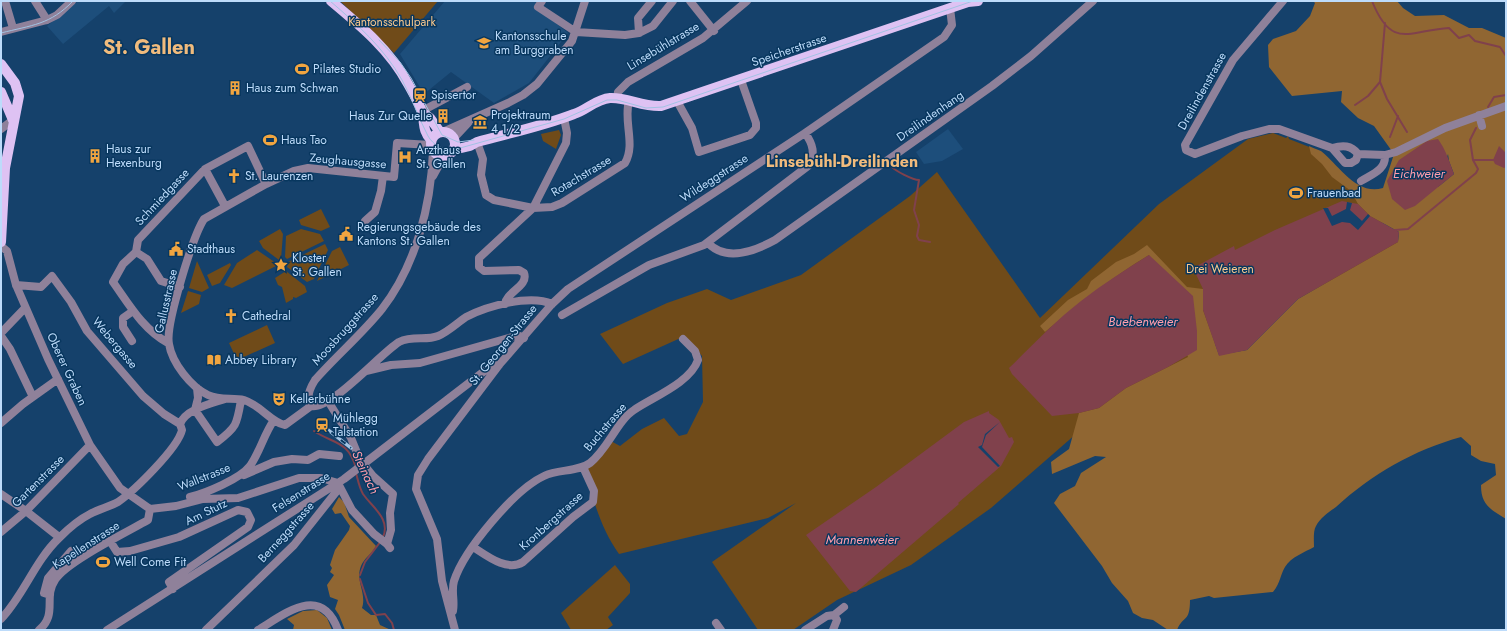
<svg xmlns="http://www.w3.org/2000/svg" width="1507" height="631" font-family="Jost,sans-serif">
<rect width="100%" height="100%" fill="#15416b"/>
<path fill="#1d4e7b" d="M 78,1 L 126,1 L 114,13 L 109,6 L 63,44 L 47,26 Z
M 445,1 L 540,1 L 536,7 L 568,33 L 529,83 L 494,103 L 451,72 L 424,94 L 400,54 Z
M 948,129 L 963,149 L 942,161 L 924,164 L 916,152 Z"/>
<path fill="#704b19" d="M 340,1 L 438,1 L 394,53 Z
M 559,130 L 561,135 L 556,149 L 543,141 L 541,134 Z
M 1273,133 L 1286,138 L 1288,136 L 1289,139 L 1312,148 L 1401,243 L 1123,393 L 991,508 L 911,565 L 837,600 L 793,630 L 758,630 L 712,562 L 796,503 L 768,518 L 619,554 C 601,529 593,499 585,471 L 609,440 L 620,446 L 642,429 L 664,418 L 679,436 L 687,434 L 703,402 L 702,356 L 685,336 L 623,364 L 600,334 L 667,303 L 707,289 L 731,300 L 801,275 L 910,196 L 937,172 L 1040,318 L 1159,204 L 1248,139 Z
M 321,209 L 330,227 L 321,231 L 301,225 L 299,220 Z
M 280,229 L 283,234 L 281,259 L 279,260 L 263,248 L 259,241 Z
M 301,229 L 320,234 L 324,241 L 287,259 L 285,257 L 286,236 Z
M 325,244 L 328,250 L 314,279 L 307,282 L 287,267 L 288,262 Z
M 340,247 L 349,265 L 317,281 L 332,251 Z
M 257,250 L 276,263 L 276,266 L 232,288 L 224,285 L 237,263 Z
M 197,261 L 209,288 L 202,292 L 189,288 Z
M 230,263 L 231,265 L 220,283 L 212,286 L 207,275 Z
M 286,271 L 305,286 L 307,292 L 296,298 L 293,297 L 293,299 L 286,303 L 282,287 L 278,285 L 275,278 Z
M 188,291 L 201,295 L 199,304 L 181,313 Z
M 267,325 L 275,343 L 237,360 L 229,343 Z
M 615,565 L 630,584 L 630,593 L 608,617 L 613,625 L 606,630 L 571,630 L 561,613 Z"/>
<path fill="#906632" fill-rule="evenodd" d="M 1313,1 L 1397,1 L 1403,8 L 1415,16 L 1444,15 L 1469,28 L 1482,28 L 1506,38 L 1506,519 C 1490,509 1481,505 1481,485 L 1496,475 L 1495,464 L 1481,461 L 1471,455 L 1471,446 L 1461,437 C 1414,450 1372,474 1336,507 C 1329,512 1320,518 1316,526 C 1313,531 1314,541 1314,547 C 1305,552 1291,557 1285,567 C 1280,575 1281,582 1273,592 L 1214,598 L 1209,596 L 1190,600 C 1190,623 1183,615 1177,630 L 1168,630 L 1153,620 L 1142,618 L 1133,613 L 1128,601 L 1112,583 L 1102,566 L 1054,503 L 1060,494 L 1075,486 L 1081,473 L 1106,457 L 1095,456 L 1052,474 L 1051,462 L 1069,449 L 1079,413 L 1099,408 L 1126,388 L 1188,357 L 1149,255 C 1112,277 1078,304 1045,332 L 1040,326 L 1068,300 L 1087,289 L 1091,281 L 1116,262 L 1134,254 L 1147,245 L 1187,287 L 1203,289 L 1203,310 L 1219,355 L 1247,350 L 1298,299 L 1398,242 L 1399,232 L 1370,216 L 1358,204 L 1351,191 L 1332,177 L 1322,164 L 1311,154 L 1309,146 C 1312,148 1317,149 1321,151 C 1339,165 1356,196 1383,188 L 1394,154 L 1374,126 L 1358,118 L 1341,102 L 1342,91 L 1292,96 L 1269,67 L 1268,45 L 1273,39 L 1296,31 L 1310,16 L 1315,3 ZM 1448,154 L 1449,161 L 1454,174 L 1438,187 Z
M 339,497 L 344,502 L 349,517 L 376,546 C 372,554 364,558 361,566 C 355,581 367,593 362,608 L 371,615 L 376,615 L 380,625 L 391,630 L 345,630 L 339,615 L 335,609 L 338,600 L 330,597 L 327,585 L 334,575 L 330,572 L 332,568 L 330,565 L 335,550 L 349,530 L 350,526 L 341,513 L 335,514 L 332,509 Z
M 317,610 L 327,618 L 332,630 L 293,630 L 294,625 L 287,619 L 303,611 Z"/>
<path fill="#80414c" d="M 1438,139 C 1446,150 1449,161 1454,174 L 1415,206 L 1405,210 L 1392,199 L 1387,181 L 1399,160 L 1427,141 Z
M 1499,146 L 1506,153 L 1506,167 L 1504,168 L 1495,164 L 1493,160 Z
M 1342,201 L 1358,204 L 1370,216 L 1399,232 L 1398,242 L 1298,299 L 1247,350 L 1219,356 L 1203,310 L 1203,289 L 1193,268 L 1234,246 L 1235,250 L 1275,230 Z
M 1149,255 L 1193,296 L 1197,331 L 1197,350 L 1168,367 L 1126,388 L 1099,408 L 1079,413 L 1052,416 L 1012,374 L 1009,368 C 1033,345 1055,321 1081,301 C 1103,284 1126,269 1149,255 Z
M 989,411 L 989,413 L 999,420 L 1009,438 L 1012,437 L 1014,442 L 1001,466 L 958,503 L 959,504 L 856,592 L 850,591 L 806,535 L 876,487 L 964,422 Z"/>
<path fill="#15416b" d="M 1347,202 L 1352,203 L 1350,210 L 1362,221 L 1368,214 L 1370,216 L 1358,230 L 1350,223 L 1342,222 L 1332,226 L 1323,208 L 1328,208 L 1332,216 L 1346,209 Z
M 1000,422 L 986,435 L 982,447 L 1000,466 L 998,467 L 978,447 L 982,445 L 985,434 Z"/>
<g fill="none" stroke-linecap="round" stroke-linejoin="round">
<path stroke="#80414c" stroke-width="2" d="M 1372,1 C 1392,51 1410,30 1449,28 L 1459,38 L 1469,35 L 1475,41 L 1500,47 L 1506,56
M 1385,23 L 1380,82 L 1387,99 L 1407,132
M 1355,105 L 1368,96 L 1380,82
M 1488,107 L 1494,97 L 1506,95
M 1390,137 L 1398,116
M 1474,160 L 1493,160
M 891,166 C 895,171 913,180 919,180 L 914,210 L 919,225 L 917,236 L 919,240 L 930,242
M 1395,230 L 1408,229 L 1476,173 L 1478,169 L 1473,160 L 1470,140 L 1476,128
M 314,431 C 333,444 348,440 356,468
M 356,473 C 358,480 359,487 363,494 C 372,507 391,519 383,537
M 360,575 L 365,562 L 381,541
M 360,579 L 368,603 L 376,615 L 385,614 L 392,623 L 394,630"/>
<path stroke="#8f819a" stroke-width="8" d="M 5,1 L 13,28
M 35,1 L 47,20
M 542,1 L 538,7 L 576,32 L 625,35 L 639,33 L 653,26 L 673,1
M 690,1 L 714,31
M 1283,1 L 1233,60 L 1185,145 L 1186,150 L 1195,154 L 1242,136 L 1269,129 L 1279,129 L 1332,148 L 1345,163 L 1351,163 L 1356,160 L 1358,154
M 1,32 L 47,20 L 57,15 L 72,1
M 639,33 L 638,18 L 652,1
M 617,98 L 618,92 L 628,82 L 703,38 L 747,1
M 677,101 L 692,128 L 699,152 L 750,135 L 756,128 L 756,123 L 741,80
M 422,111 L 467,87
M 1479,115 L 1482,126
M 1,129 L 13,120
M 445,131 L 508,103 L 523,95 L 537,84 L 572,41 L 585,1
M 454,138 L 468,123
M 477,142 L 483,159 L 481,175 L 486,195 L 494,200 L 533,208 L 552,207 L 562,203 L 625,163 C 636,144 623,121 629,101
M 431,145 L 397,143 L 394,177 L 308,168 L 294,171 L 266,184 L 204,219 C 193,236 165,325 169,344 C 172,363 191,387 208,395 C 220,401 233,397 244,400 C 260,405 272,423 285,425 L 311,406 C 330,411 381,353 399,342 C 413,335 426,341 438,336 C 448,332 457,323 466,317 C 487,306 530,294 552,304
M 1332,148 C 1343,145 1351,145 1358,154
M 1358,154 L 1385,155 L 1396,152 L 1445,128 L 1506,106
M 205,169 L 225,206
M 433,176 L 444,156
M 1361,181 C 1372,174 1386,170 1385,155
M 365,221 L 375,212 L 381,191 L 383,176
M 708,243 C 726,262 755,251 775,240 L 992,86 L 1031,56 L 1093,1
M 1,246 L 7,251 L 16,285 L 48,359 L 90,445 L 120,488 L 150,509 L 176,506 L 203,499 L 238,498 L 299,478 L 321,478 L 338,483 L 340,487 L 294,545 L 206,630
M 136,252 L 147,259 L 161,281 L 180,287
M 505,304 C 506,292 529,286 524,273 L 519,270 L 484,271 L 479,267 L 479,258 L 533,208 L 566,143 L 567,133 L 564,118
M 562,315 L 649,265 L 704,245 L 808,166 C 816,154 813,144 805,133
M 1,333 L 25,308
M 1,336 L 10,349 L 33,397
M 132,341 L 123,327 L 123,318 L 133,311
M 168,343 C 143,329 130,306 113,282 L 123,264 L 136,252 L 138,240 L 205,169 L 248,146 L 266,184
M 366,371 L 391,365 L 420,363 L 516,336 L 520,336 L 524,338
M 328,401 L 351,438 L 360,460 L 373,476 L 393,494 L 390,513 L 391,530 L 387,544 L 390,548
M 311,406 C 305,398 310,388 315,380 C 336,356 362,334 382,309 C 416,265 431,206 433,151
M 195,410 L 217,442 C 237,427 237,424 241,400
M 195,410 L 198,398 L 197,388
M 1,423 L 23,404 L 58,379
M 180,424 C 186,409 210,404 225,399
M 244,475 L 274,462 L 292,459 L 308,460 L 319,454 L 339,456
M 340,487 L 352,510 L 374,534 L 387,544
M 1,494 L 26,511 L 59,537
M 190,497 C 206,493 240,479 250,466 C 260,452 264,434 274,420
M 1,532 L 26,511 L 90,445
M 110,541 L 117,552 L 130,551 L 179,537 L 238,510 L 247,512 L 251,520 L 248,527 L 169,582 L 173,589
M 473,547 C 487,556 507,572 523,562 L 573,517 L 593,502 L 594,491 L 583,467
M 50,595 L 44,593 L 48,578 L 71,551
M 453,611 C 455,601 451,591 454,581 C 464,550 514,490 544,476 C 558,469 578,472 590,463 C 608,449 617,421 634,410 C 653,397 690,383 698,360 L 695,351 L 683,339
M 1,619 C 24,595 34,562 59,538 C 68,529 78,520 90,514 C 99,509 109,507 118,502 C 134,491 178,448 182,430 L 180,424 L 164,414 L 143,396 L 87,331 L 71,302 L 52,276 L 41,287 L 16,285
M 716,623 L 721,630
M 39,630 C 58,614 43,598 55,580 C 66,562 127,532 148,520 L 150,509
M 107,630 L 344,479 L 491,366 L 499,365
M 258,630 C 286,613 321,584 338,630
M 455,630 L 442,581 L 437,539 L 416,489 L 418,475 L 428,459 L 499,365 L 552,304 L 568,289 L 805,133 L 944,37 L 952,25 L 950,8
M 805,630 L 827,616 L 834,615 L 844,607
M 833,630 L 837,620 L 834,615"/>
<path stroke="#dec2f3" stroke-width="10" d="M 331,1 C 361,26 390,50 408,84 C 413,93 419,103 422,112 C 425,123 422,130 431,140
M 1,64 L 15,83 L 19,96 L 5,168 L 1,242
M 1,92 L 13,120
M 423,113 L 430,118 L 440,132
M431 144a12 12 0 1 1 24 0a12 12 0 1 1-24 0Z
M 453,150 L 470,146 L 477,142 C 510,133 543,126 574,114 C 587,110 596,99 610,98 C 627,97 642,107 661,106 L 968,2 L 978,1"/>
<path stroke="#a2c3e3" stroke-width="1" d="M 330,1 C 357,24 384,48 402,80 C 412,98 418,117 428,136 C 433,145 443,150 453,150 L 564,119 L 607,100 L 617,100 L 646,108 L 663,107 L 973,1
M 1,33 C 32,25 50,25 73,1
M 379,40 L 400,62 L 411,78 L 442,135 L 458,142 L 474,140"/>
<defs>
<path id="rail" d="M 322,425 L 351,448"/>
</defs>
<use href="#rail" stroke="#a2c3e3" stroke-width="3.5"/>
<use href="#rail" stroke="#08375f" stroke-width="2" stroke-dasharray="6" stroke-linecap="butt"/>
</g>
<defs>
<symbol id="school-bare" viewBox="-9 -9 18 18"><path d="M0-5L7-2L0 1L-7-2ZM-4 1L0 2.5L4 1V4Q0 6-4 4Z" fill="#f1a540" stroke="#08375f" stroke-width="2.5" paint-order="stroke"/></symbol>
<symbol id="stadium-bare" viewBox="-9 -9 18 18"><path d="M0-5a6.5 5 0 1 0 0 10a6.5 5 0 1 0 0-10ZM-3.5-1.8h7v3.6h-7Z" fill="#f1a540" stroke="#08375f" stroke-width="2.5" paint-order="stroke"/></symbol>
<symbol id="building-bare" viewBox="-9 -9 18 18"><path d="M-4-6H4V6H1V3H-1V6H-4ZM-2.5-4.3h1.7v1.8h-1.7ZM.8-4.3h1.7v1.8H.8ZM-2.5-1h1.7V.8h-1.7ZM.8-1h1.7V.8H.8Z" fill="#f1a540" stroke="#08375f" stroke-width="2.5" paint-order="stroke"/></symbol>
<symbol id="station-bare" viewBox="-9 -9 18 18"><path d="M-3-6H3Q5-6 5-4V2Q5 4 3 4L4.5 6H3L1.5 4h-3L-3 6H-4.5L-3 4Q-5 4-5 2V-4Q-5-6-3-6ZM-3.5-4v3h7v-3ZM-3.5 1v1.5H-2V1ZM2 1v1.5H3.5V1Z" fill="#f1a540" stroke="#08375f" stroke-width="2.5" paint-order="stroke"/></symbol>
<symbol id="museum-bare" viewBox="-9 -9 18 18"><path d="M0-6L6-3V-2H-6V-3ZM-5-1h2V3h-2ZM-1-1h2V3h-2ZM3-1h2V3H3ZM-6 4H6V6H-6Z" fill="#f1a540" stroke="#08375f" stroke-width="2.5" paint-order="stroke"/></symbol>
<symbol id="hospital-bare" viewBox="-9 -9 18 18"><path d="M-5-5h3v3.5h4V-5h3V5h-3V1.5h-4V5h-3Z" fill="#f1a540" stroke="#08375f" stroke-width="2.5" paint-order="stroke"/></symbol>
<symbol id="church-bare" viewBox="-9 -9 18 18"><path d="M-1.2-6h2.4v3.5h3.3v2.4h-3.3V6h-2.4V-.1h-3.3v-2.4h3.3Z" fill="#f1a540" stroke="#08375f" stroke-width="2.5" paint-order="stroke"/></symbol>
<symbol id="civic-bare" viewBox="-9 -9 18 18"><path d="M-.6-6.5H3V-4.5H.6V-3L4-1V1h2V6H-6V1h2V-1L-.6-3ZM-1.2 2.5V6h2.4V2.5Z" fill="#f1a540" stroke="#08375f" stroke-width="2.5" paint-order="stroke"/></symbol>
<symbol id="sight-bare" viewBox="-9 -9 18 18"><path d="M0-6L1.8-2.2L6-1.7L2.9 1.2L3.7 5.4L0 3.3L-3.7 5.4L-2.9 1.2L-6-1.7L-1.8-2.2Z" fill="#f1a540" stroke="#08375f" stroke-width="2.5" paint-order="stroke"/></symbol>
<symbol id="library-bare" viewBox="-9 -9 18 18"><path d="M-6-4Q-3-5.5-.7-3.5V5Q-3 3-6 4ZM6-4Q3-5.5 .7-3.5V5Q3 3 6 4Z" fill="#f1a540" stroke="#08375f" stroke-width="2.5" paint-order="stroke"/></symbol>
<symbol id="theatre-bare" viewBox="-9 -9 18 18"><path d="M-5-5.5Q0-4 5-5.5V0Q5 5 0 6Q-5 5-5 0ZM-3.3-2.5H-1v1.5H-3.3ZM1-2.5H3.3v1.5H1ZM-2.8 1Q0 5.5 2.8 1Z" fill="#f1a540" stroke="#08375f" stroke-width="2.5" paint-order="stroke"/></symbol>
</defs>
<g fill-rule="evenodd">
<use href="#school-bare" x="474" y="33" width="20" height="20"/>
<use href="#stadium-bare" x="292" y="59" width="20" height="20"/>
<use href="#building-bare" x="225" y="78" width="20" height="20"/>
<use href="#station-bare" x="410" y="85" width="20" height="20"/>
<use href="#building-bare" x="433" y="106" width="20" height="20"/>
<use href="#museum-bare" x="470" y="112" width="20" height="20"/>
<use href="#stadium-bare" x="260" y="130" width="20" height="20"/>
<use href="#building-bare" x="85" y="146" width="20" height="20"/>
<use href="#hospital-bare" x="395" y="147" width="20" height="20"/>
<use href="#church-bare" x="224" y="166" width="20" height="20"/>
<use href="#stadium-bare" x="1286" y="183" width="20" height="20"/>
<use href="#civic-bare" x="336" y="224" width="20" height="20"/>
<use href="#civic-bare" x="166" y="239" width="20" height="20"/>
<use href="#sight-bare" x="271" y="255" width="20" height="20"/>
<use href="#church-bare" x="221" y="306" width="20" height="20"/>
<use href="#library-bare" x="204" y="350" width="20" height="20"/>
<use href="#theatre-bare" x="269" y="389" width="20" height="20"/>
<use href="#station-bare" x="312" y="415" width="20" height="20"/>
<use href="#stadium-bare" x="93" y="552" width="20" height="20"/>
</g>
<g text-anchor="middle" stroke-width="3" stroke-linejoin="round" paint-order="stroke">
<g font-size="12" fill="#fac88d" stroke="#08375f">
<text x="392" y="26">Kantonsschulpark</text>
<text x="1220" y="273">Drei Weieren</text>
</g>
<g font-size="12" fill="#bddbfa" stroke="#08375f" text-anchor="start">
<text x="495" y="40">Kantonsschule<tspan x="495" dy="14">am Burggraben</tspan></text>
<text x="313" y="73">Pilates Studio</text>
<text x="246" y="92">Haus zum Schwan</text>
<text x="431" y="99">Spisertor</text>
<text x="491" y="119">Projektraum<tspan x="491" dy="14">4 1/2</tspan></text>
<text x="432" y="120" text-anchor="end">Haus Zur Quelle</text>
<text x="281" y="144">Haus Tao</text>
<text x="106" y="153">Haus zur<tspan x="106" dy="14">Hexenburg</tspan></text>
<text x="416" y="154">Arzthaus<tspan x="416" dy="14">St. Gallen</tspan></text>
<text x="245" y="180">St. Laurenzen</text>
<text x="1307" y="197">Frauenbad</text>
<text x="357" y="231">Regierungsgebäude des<tspan x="357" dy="14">Kantons St. Gallen</tspan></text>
<text x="187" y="253">Stadthaus</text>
<text x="292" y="262">Kloster<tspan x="292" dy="14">St. Gallen</tspan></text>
<text x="242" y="320">Cathedral</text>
<text x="225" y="364">Abbey Library</text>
<text x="290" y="403">Kellerbühne</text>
<text x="333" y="422">Mühlegg<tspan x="333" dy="14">Talstation</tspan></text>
<text x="114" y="566">Well Come Fit</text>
</g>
<g font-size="12" fill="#bddbfa" stroke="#08375f">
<text transform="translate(663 46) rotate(-31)" y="4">Linsebühlstrasse</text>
<text transform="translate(789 50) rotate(-19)" y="4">Speicherstrasse</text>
<text transform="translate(1202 91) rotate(-61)" y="4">Dreilindenstrasse</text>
<text transform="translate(930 116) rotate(-35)" y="4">Dreilindenhang</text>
<text transform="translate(348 161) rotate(5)" y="4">Zeughausgasse</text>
<text transform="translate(581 176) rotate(-31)" y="4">Rotachstrasse</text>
<text transform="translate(714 178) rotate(-33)" y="4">Wildeggstrasse</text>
<text transform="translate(162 197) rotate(-47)" y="4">Schmiedgasse</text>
<text transform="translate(166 301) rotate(-77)" y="4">Gallusstrasse</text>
<text transform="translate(345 329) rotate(-48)" y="4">Moosbruggstrasse</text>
<text transform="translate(115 343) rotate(50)" y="4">Webergasse</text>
<text transform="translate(503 345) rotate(-51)" y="4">St. Georgen-Strasse</text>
<text transform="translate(67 369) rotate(65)" y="4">Oberer Graben</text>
<text transform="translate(605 427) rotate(-50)" y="4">Buchstrasse</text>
<text transform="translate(204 477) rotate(-22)" y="4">Wallstrasse</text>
<text transform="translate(38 481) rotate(-45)" y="4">Gartenstrasse</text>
<text transform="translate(301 492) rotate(-32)" y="4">Felsenstrasse</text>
<text transform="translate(206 512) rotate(-26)" y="4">Am Stutz</text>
<text transform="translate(551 521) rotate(-42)" y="4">Kronbergstrasse</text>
<text transform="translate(286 532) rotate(-48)" y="4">Berneggstrasse</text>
<text transform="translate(86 545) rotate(-33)" y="4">Kapellenstrasse</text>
</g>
<g font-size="13" font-style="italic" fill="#ff9dac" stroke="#08375f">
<text x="1419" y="178">Eichweier</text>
<text x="1143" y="326">Buebenweier</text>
<text transform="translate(366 472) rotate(65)" y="5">Steinach</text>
<text x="862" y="544">Mannenweier</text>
</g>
<g font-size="16" font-weight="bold" fill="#f0bb7d" stroke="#08375f">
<text x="842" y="167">Linsebühl-Dreilinden</text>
</g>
<g font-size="20" font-weight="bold" fill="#f0bb7d" stroke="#08375f">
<text x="149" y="54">St. Gallen</text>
</g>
</g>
<rect width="1507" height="631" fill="none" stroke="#bddbfa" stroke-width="4"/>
</svg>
